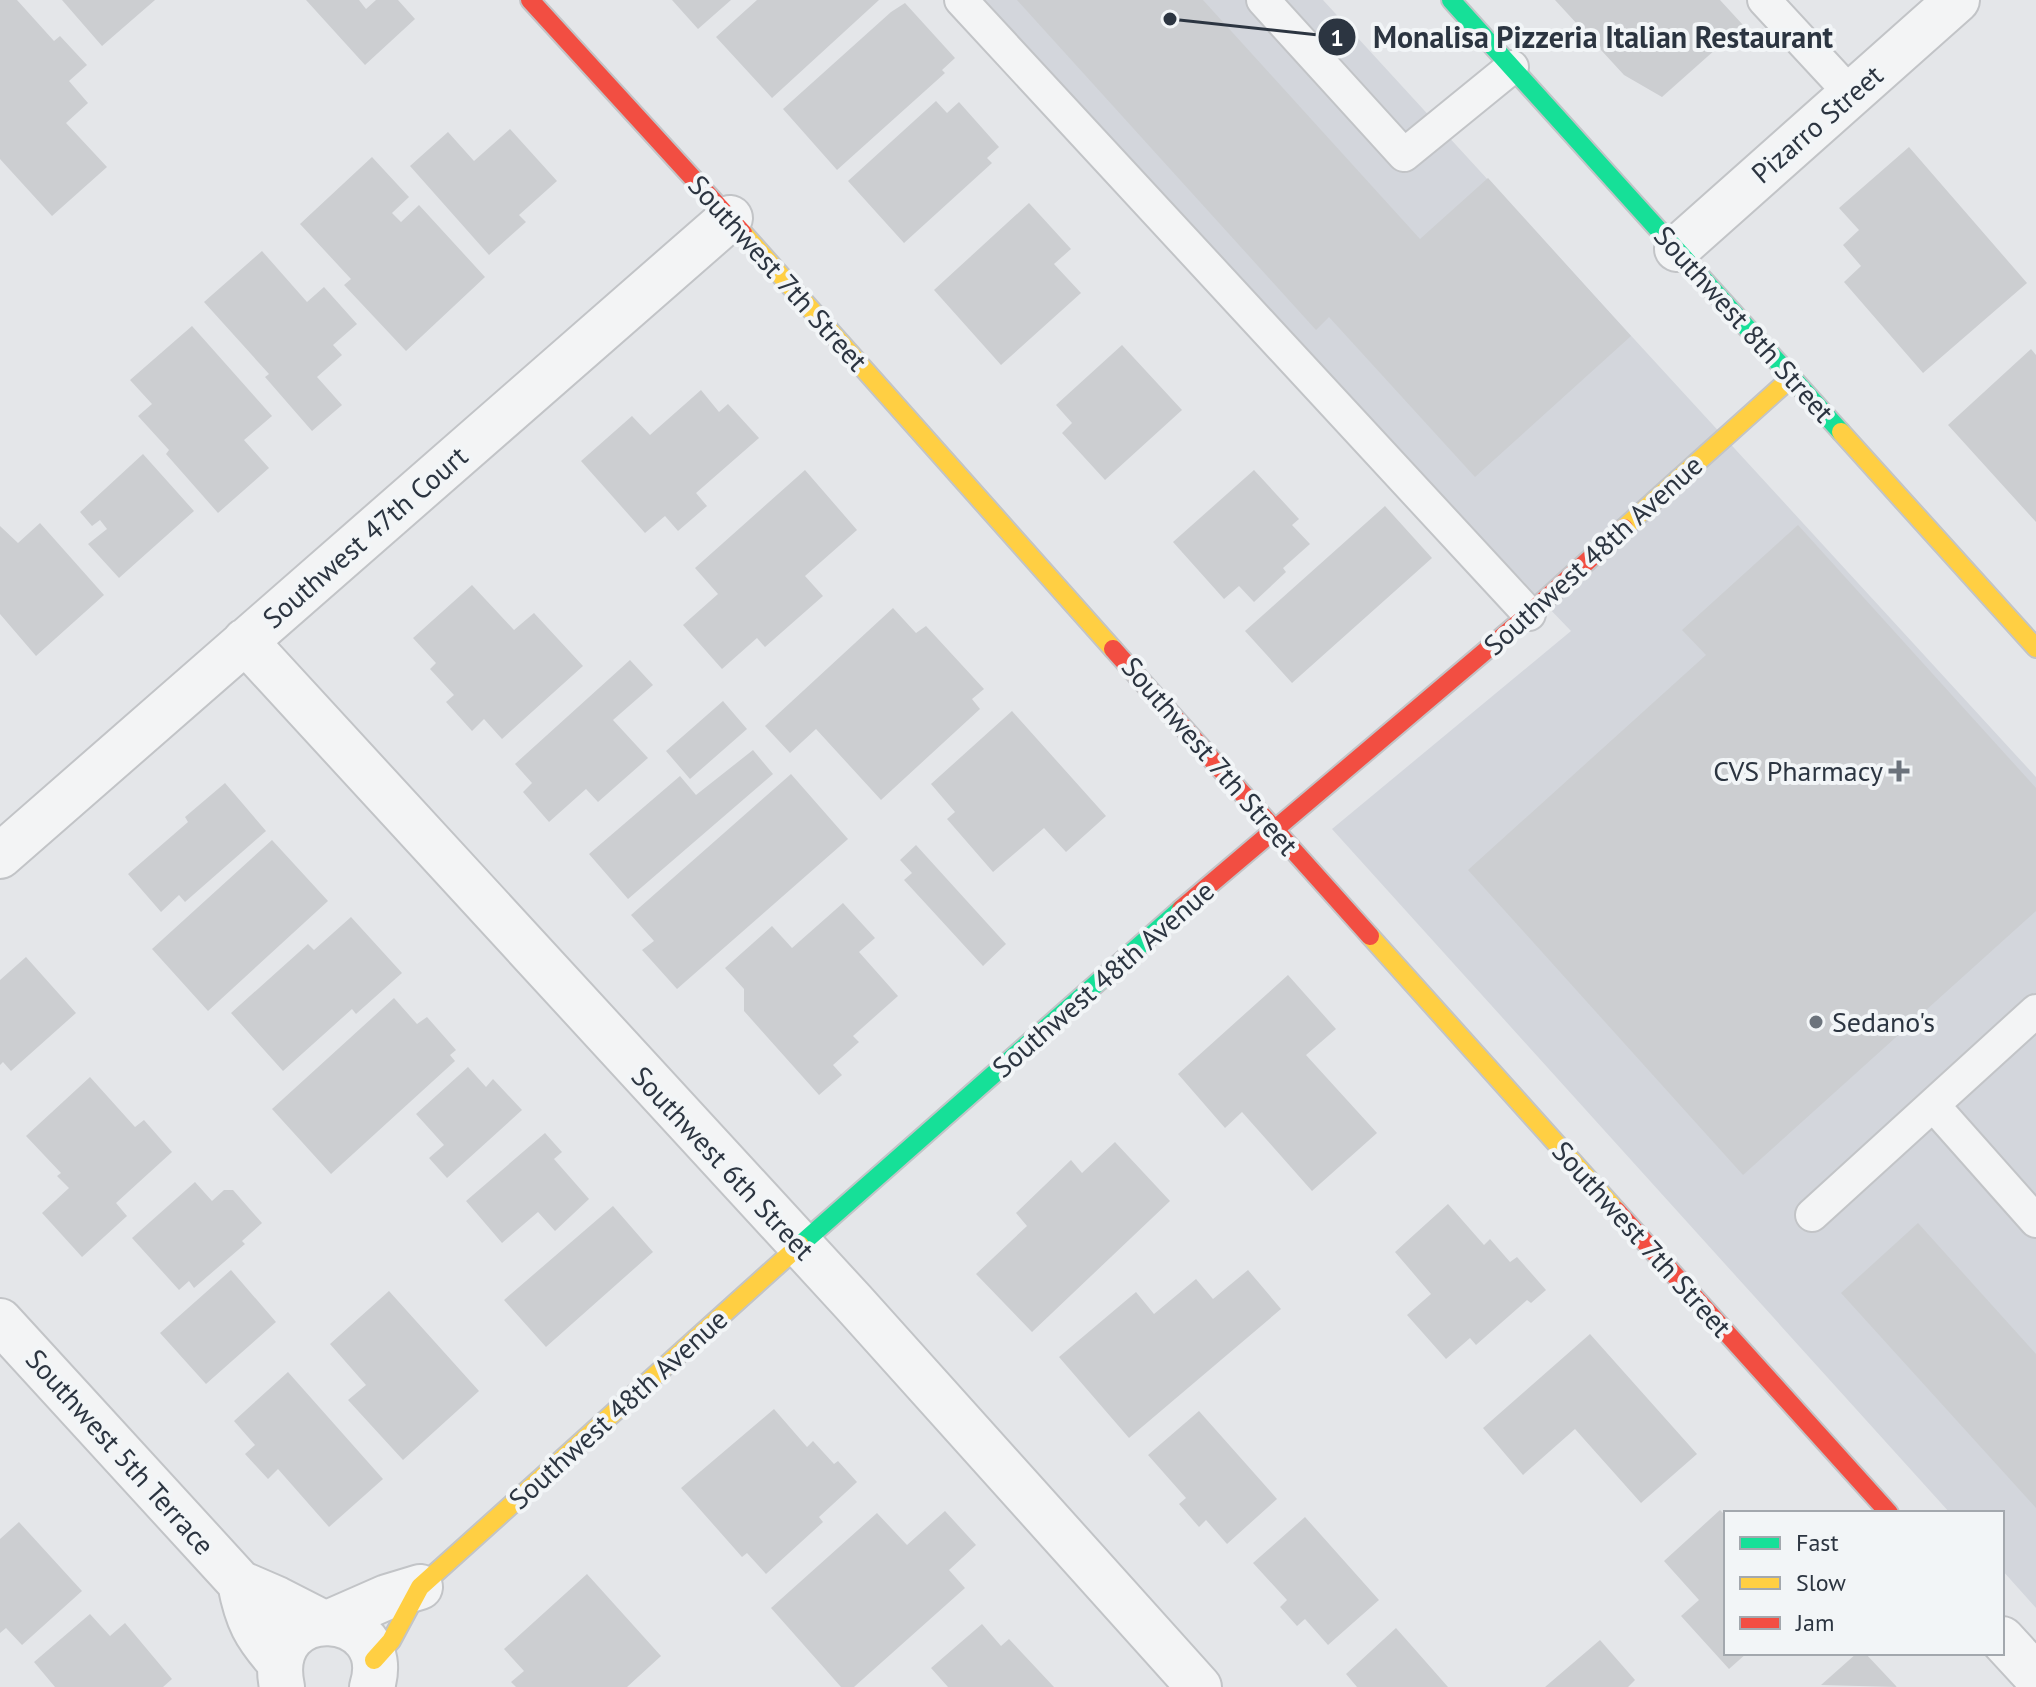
<svg xmlns="http://www.w3.org/2000/svg" width="2036" height="1687" font-family="'PT Sans',sans-serif">
<rect width="100%" height="100%" fill="#e4e6e9"/>
<path fill="#d3d6dc" d="M 962,0 L 1323,0 L 2036,777 L 2036,1608 L 2002,1570 L 2002,1513 L 1950,1513 L 1332,829 L 1571,631 Z"/>
<path fill="#ccced1" d="M 0,0 L 17,0 L 54,41 L 60,36 L 87,65 L 69,81 L 88,103 L 66,123 L 107,167 L 52,216 L 0,159 Z
M 62,0 L 155,0 L 102,46 Z
M 306,0 L 359,0 L 366,9 L 376,0 L 398,0 L 415,19 L 365,65 Z
M 672,0 L 731,0 L 698,29 Z
M 757,0 L 879,0 L 772,98 L 716,37 Z
M 1017,0 L 1203,0 L 1420,239 L 1488,178 L 1631,336 L 1475,477 L 1329,317 L 1316,330 Z
M 1555,0 L 1720,0 L 1743,25 L 1662,97 L 1624,75 Z
M 905,3 L 955,58 L 942,70 L 945,73 L 837,170 L 783,109 L 891,12 Z
M 936,101 L 947,113 L 959,102 L 999,147 L 987,158 L 992,163 L 904,243 L 848,181 Z
M 510,129 L 557,181 L 519,215 L 526,222 L 489,255 L 410,166 L 448,132 L 474,161 Z
M 1909,147 L 2027,283 L 1923,373 L 1844,282 L 1861,266 L 1843,245 L 1859,230 L 1839,208 Z
M 372,157 L 409,197 L 392,213 L 401,222 L 419,205 L 485,277 L 406,351 L 344,285 L 351,279 L 300,224 Z
M 1029,203 L 1071,249 L 1054,264 L 1081,293 L 1001,365 L 934,290 Z
M 262,251 L 307,302 L 324,287 L 357,324 L 333,345 L 342,355 L 317,377 L 342,405 L 312,431 L 265,377 L 269,374 L 204,302 Z
M 192,326 L 272,416 L 244,440 L 269,468 L 218,513 L 166,454 L 169,450 L 138,416 L 152,404 L 130,380 Z
M 1122,345 L 1182,410 L 1105,480 L 1062,433 L 1072,423 L 1056,405 Z
M 2031,349 L 2036,355 L 2036,522 L 1948,425 Z
M 701,390 L 719,412 L 728,404 L 759,438 L 696,493 L 707,506 L 678,531 L 665,516 L 645,533 L 581,461 L 632,416 L 650,435 Z
M 143,454 L 194,511 L 119,578 L 88,544 L 107,529 L 100,520 L 92,526 L 80,512 Z
M 805,470 L 857,530 L 805,576 L 823,596 L 765,647 L 757,638 L 722,669 L 683,625 L 718,594 L 695,568 Z
M 1254,470 L 1299,519 L 1292,525 L 1310,544 L 1283,568 L 1286,572 L 1254,602 L 1239,586 L 1224,599 L 1173,542 Z
M 1385,506 L 1432,558 L 1292,683 L 1245,631 Z
M 40,523 L 104,595 L 36,656 L 0,614 L 0,526 L 18,543 Z
M 1798,525 L 2036,788 L 2036,911 L 1743,1175 L 1468,870 L 1706,655 L 1682,630 Z
M 472,585 L 514,630 L 534,613 L 583,666 L 502,739 L 484,719 L 472,731 L 446,702 L 454,695 L 430,669 L 436,663 L 413,638 Z
M 893,608 L 916,633 L 926,626 L 984,689 L 972,699 L 980,709 L 881,800 L 816,729 L 790,753 L 765,726 Z
M 630,660 L 653,685 L 613,720 L 648,758 L 598,802 L 586,789 L 549,822 L 523,792 L 532,783 L 515,764 Z
M 723,701 L 747,729 L 690,779 L 666,751 Z
M 1012,711 L 1106,816 L 1066,852 L 1044,828 L 993,872 L 947,819 L 955,812 L 931,784 Z
M 753,750 L 773,774 L 628,899 L 589,854 L 680,776 L 696,795 Z
M 791,774 L 848,839 L 677,989 L 642,950 L 654,941 L 631,915 Z
M 225,783 L 266,831 L 185,902 L 179,895 L 161,912 L 128,874 L 188,822 L 185,817 Z
M 272,840 L 328,901 L 208,1011 L 152,949 Z
M 916,845 L 1006,944 L 983,966 L 904,880 L 912,873 L 900,860 Z
M 843,903 L 875,938 L 859,952 L 898,996 L 853,1036 L 859,1042 L 833,1065 L 842,1075 L 819,1095 L 744,1011 L 744,989 L 725,968 L 772,926 L 792,948 Z
M 351,917 L 402,973 L 356,1014 L 352,1009 L 283,1071 L 231,1013 L 308,944 L 314,950 Z
M 26,957 L 76,1013 L 11,1071 L 3,1062 L 0,1065 L 0,980 Z
M 1288,975 L 1336,1029 L 1306,1055 L 1377,1133 L 1312,1191 L 1242,1112 L 1225,1128 L 1178,1074 Z
M 394,998 L 417,1024 L 427,1017 L 456,1050 L 450,1055 L 455,1061 L 331,1174 L 272,1109 Z
M 468,1067 L 486,1087 L 493,1079 L 522,1110 L 447,1178 L 429,1158 L 444,1145 L 416,1114 Z
M 90,1077 L 135,1127 L 144,1120 L 172,1152 L 116,1203 L 127,1216 L 82,1257 L 42,1213 L 69,1188 L 57,1176 L 61,1173 L 26,1136 Z
M 545,1133 L 562,1152 L 554,1159 L 589,1199 L 555,1231 L 538,1212 L 502,1243 L 466,1201 Z
M 1115,1142 L 1170,1201 L 1032,1332 L 976,1274 L 1027,1226 L 1016,1213 L 1071,1160 L 1082,1173 Z
M 195,1182 L 212,1201 L 224,1190 L 233,1190 L 262,1223 L 242,1241 L 245,1244 L 194,1288 L 189,1281 L 179,1290 L 132,1238 Z
M 1448,1204 L 1484,1245 L 1490,1239 L 1510,1262 L 1517,1257 L 1546,1290 L 1531,1303 L 1527,1300 L 1476,1345 L 1470,1338 L 1446,1359 L 1407,1315 L 1431,1294 L 1395,1252 Z
M 613,1206 L 653,1252 L 546,1347 L 504,1300 Z
M 1918,1223 L 2036,1354 L 2036,1508 L 1841,1293 Z
M 231,1270 L 276,1322 L 206,1384 L 160,1333 Z
M 1248,1270 L 1281,1309 L 1129,1438 L 1059,1357 L 1136,1292 L 1154,1314 L 1196,1279 L 1213,1299 Z
M 389,1291 L 479,1391 L 403,1460 L 348,1400 L 366,1385 L 330,1344 Z
M 1590,1334 L 1697,1454 L 1641,1503 L 1575,1429 L 1523,1475 L 1483,1428 Z
M 288,1372 L 383,1479 L 329,1527 L 278,1469 L 268,1479 L 245,1454 L 255,1445 L 234,1421 Z
M 774,1409 L 807,1447 L 813,1441 L 834,1464 L 838,1461 L 857,1482 L 819,1517 L 823,1522 L 766,1574 L 747,1553 L 742,1557 L 681,1488 Z
M 1199,1411 L 1277,1499 L 1227,1544 L 1206,1520 L 1199,1527 L 1179,1504 L 1186,1498 L 1148,1455 Z
M 1720,1510 L 1726,1516 L 1726,1653 L 1747,1653 L 1729,1669 L 1681,1616 L 1699,1600 L 1664,1561 Z
M 945,1511 L 976,1545 L 949,1570 L 965,1588 L 854,1687 L 841,1687 L 771,1608 L 877,1513 L 907,1545 Z
M 1305,1517 L 1379,1600 L 1328,1645 L 1305,1619 L 1297,1626 L 1280,1607 L 1287,1600 L 1253,1563 Z
M 19,1522 L 82,1591 L 22,1645 L 6,1628 L 0,1633 L 0,1539 Z
M 587,1574 L 661,1656 L 627,1687 L 516,1687 L 511,1682 L 524,1671 L 504,1649 Z
M 90,1614 L 110,1636 L 125,1623 L 172,1679 L 163,1687 L 55,1687 L 34,1662 Z
M 982,1624 L 1001,1646 L 1009,1639 L 1054,1687 L 948,1687 L 931,1668 Z
M 1396,1628 L 1448,1687 L 1357,1687 L 1346,1674 Z
M 1600,1640 L 1635,1680 L 1628,1687 L 1545,1687 Z
M 1857,1653 L 1865,1653 L 1897,1687 L 1821,1685 Z"/>
<g fill="none" stroke-linecap="round" stroke-linejoin="round">
<defs>
<path id="lane" d="M 961,0 L 1529,614
M 1263,0 L 1404,155 L 1512,67
M 1764,0 L 1851,94
M 1933,1105 L 2036,1221
M 1812,1215 L 2036,1011"/>
<path id="street" d="M 1677,249 L 1957,0
M 245,641 L 853,1302 L 1199,1687
M 0,856 L 730,218
M 0,1321 L 240,1583 L 277,1599 L 322,1622
M 240,1583 C 247,1620 255,1635 280,1663
M 330,1622 L 387,1597 L 420,1587
M 2002,1639 L 2036,1676
M 282,1687 C 263,1597 397,1607 372,1687"/>
<path id="fast" d="M 1451,0 L 1841,432
M 800,1245 L 1181,909"/>
<path id="slow" d="M 743,233 L 1113,649
M 1841,432 L 2036,648
M 1624,528 L 1792,377
M 1370,936 L 1616,1210
M 374,1660 L 391,1641 L 420,1587 L 800,1245"/>
<path id="jam" d="M 530,0 L 743,233
M 1113,649 L 1370,936
M 1181,909 L 1529,614 L 1624,528
M 1616,1210 L 1889,1513"/>
</defs>
<use href="#lane" stroke="#c2c4c7" stroke-width="36"/>
<use href="#street" stroke="#c2c4c7" stroke-width="48"/>
<use href="#fast" stroke="#c2c4c7" stroke-width="22"/>
<use href="#slow" stroke="#c2c4c7" stroke-width="22"/>
<use href="#jam" stroke="#c2c4c7" stroke-width="22"/>
<use href="#lane" stroke="#f3f4f5" stroke-width="32"/>
<use href="#street" stroke="#f3f4f5" stroke-width="44"/>
<use href="#fast" stroke="#16e098" stroke-width="18"/>
<use href="#slow" stroke="#ffcf43" stroke-width="18"/>
<use href="#jam" stroke="#f24e42" stroke-width="18"/>
</g>
<g fill="#6c737c" stroke="#f2f5f7" stroke-width="3">
<path d="M1895 759h8v8h8v8h-8v8h-8v-8h-8v-8h8z"/>
<circle cx="1816" cy="1022" r="8"/>
</g>
<g text-anchor="middle" stroke-width="8" stroke-linejoin="round" paint-order="stroke">
<g font-size="28" fill="#2c3541" stroke="#f2f5f7">
<text transform="translate(1817 124) rotate(-41)" y="10">Pizarro Street</text>
<text transform="translate(778 273) rotate(48)" y="10">Southwest 7th Street</text>
<text transform="translate(1744 324) rotate(48)" y="10">Southwest 8th Street</text>
<text transform="translate(365 537) rotate(-41)" y="10">Southwest 47th Court</text>
<text transform="translate(1593 555) rotate(-42)" y="10">Southwest 48th Avenue</text>
<text transform="translate(1210 756) rotate(49)" y="10">Southwest 7th Street</text>
<text transform="translate(1103 979) rotate(-41)" y="10">Southwest 48th Avenue</text>
<text transform="translate(723 1163) rotate(47)" y="10">Southwest 6th Street</text>
<text transform="translate(1642 1239) rotate(48)" y="10">Southwest 7th Street</text>
<text transform="translate(618 1409) rotate(-42)" y="10">Southwest 48th Avenue</text>
<text transform="translate(120 1452) rotate(48)" y="10">Southwest 5th Terrace</text>
</g>
<g font-size="28" fill="#2c3541" stroke="#f2f5f7" text-anchor="end">
<text x="1883" y="781">CVS Pharmacy</text>
<text x="1832" y="1032" text-anchor="start">Sedano's</text>
</g>
</g>
<path fill="none" stroke="#2c3541" stroke-width="3" d="M1170 19L1337 37"/>
<g fill="#2c3541" stroke="#f2f5f7" stroke-width="3">
<circle cx="1170" cy="19" r="8"/>
<circle cx="1337" cy="37" r="20"/>
</g>
<g font-size="24" text-anchor="middle" font-weight="bold" fill="#fff">
<text x="1337" y="46">1</text>
</g>
<g font-size="30" text-anchor="middle" font-weight="bold" fill="#2c3541" stroke="#f2f5f7" stroke-width="8" stroke-linejoin="round" paint-order="stroke">
<text x="1603" y="48">Monalisa Pizzeria Italian Restaurant</text>
</g>
<rect x="1724" y="1511" width="280" height="144" fill="#f2f5f7" stroke="#a3a8ae" stroke-width="2"/>
<rect x="1740" y="1537" width="40" height="12" fill="#16e098" stroke="#a3a8ae" stroke-width="2"/>
<text x="1796" y="1551" font-size="24" fill="#2c3541">Fast</text>
<rect x="1740" y="1577" width="40" height="12" fill="#ffcf43" stroke="#a3a8ae" stroke-width="2"/>
<text x="1796" y="1591" font-size="24" fill="#2c3541">Slow</text>
<rect x="1740" y="1617" width="40" height="12" fill="#f24e42" stroke="#a3a8ae" stroke-width="2"/>
<text x="1796" y="1631" font-size="24" fill="#2c3541">Jam</text>
</svg>
